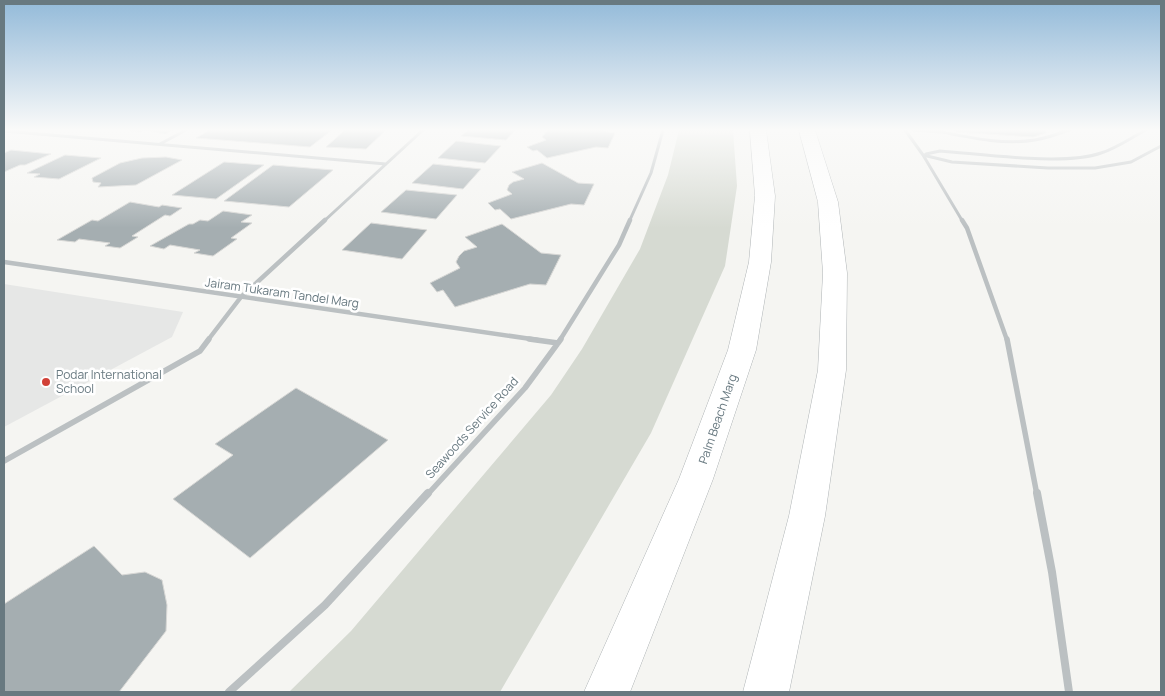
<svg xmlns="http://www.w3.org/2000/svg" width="1165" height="696" font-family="Manrope,sans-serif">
<rect width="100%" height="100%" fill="#f5f5f2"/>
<path fill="#e6e7e6" d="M 4,284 L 183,312 L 172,337 L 4,427 Z"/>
<path fill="#d6dad2" d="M 679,130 L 733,130 L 737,186 L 725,266 L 651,433 L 500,692 L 289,692 L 351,631 L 551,395 L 582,349 L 640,249 L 668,175 Z"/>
<path fill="#a5aeb1" stroke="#d7d7d5" d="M 132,130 L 173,130 L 165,134 L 145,130 L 141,132 L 130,131 Z
M 210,130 L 332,130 L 310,147 L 196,138 Z
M 345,130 L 386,130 L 366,149 L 326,147 Z
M 468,130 L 515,130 L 506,140 L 461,136 Z
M 598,130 L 615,133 L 608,148 L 596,147 L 547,158 L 537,150 L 533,151 L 527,147 L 546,140 L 542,137 L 548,130 Z
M 954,130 L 1046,130 L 1046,133 L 1033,137 L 957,132 Z
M 456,141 L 501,146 L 485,163 L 438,158 Z
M 11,150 L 51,154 L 25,165 L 20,165 L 4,172 L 4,153 Z
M 65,155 L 101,158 L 59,179 L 34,177 L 40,174 L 27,173 Z
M 166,157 L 182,160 L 136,185 L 98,187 L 101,183 L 93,182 L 92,178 L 120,163 L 142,158 Z
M 224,162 L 264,165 L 216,199 L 172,195 Z
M 542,163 L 578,183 L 594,184 L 584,205 L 571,204 L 511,219 L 500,209 L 495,210 L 488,203 L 512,194 L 507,190 L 509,185 L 513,182 L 524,179 L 512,172 Z
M 433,164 L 481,169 L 463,189 L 412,183 Z
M 273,165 L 333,170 L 289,207 L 224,201 Z
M 406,190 L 457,195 L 436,219 L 381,212 Z
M 130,202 L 159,207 L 162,205 L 182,208 L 170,216 L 165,215 L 132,236 L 138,237 L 120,248 L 105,246 L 110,243 L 79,239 L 75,242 L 57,240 L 92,220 L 98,221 Z
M 223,211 L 252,215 L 241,222 L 252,223 L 231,238 L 237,239 L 213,256 L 194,253 L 200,250 L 170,245 L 164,249 L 150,246 L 189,224 L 193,224 L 200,220 L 208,221 Z
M 371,223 L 427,230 L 402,259 L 342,250 Z
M 502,224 L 541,253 L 561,255 L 546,285 L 530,284 L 455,307 L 443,290 L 437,292 L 430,283 L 460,268 L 456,262 L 459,256 L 464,251 L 477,247 L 465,237 Z
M 296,388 L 388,440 L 250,558 L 173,499 L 233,455 L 215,444 Z
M 94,546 L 122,575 L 145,572 L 162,580 L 167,605 L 166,631 L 119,692 L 4,692 L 4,604 Z"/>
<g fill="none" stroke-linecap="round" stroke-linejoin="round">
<defs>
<path id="primary" d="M 750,130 L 766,130 L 775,196 L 771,262 L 756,350 L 713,479 L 630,692 L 584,692 L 679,479 L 728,350 L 749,262 L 755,196 Z
M 799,130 L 815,130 L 838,202 L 847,273 L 846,370 L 825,516 L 789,692 L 743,692 L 789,516 L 818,370 L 823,273 L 818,202 Z"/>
</defs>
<use href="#primary" stroke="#afb4b6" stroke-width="1"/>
<path stroke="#bbc0c2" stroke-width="3" d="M 905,130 L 923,155 L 963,222
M 913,130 L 942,132
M 940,130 L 942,132 C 972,138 1004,145 1035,140 C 1047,138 1058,134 1069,130
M 4,131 L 386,164
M 160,144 L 186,130
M 926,154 L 940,151 C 982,154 1064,166 1101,153 C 1117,148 1132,137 1146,130
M 923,155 L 952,162 L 1048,168 L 1095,168 L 1131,162 L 1161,146
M 323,222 L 423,130
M 629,222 L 651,173 L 663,130"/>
<path stroke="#bbc0c2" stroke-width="4.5" d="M 962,220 L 967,228 L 1007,340
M 4,262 L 538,340
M 208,340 L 241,297 L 325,220
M 560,340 L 619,245 L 630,220"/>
<path stroke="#bbc0c2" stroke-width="5.5" d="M 529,339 L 558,343
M 1007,339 L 1037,495
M 4,461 L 200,351 L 209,339
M 427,495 L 525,388 L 561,339"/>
<path stroke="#bbc0c2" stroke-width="8" d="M 1037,493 L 1052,572 L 1069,692
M 229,692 L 325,605 L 428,493"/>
<use href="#primary" fill="#fff" fill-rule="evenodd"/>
</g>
<linearGradient id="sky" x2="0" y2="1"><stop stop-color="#93bad9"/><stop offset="0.57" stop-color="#fafaf9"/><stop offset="1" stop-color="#fafaf9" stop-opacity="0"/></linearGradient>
<rect width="1165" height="228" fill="url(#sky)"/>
<circle fill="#d14137" stroke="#fff" stroke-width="2" cx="46" cy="382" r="5"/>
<g text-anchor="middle" stroke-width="5" stroke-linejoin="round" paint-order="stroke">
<g font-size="12" fill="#687980" stroke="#fff">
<text transform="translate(282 293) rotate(8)" y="4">Jairam Tukaram Tandel Marg</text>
<text transform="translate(718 419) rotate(-71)" y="4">Palm Beach Marg</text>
<text transform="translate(472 428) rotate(-48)" y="4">Seawoods Service Road</text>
</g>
<g font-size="12" fill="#687980" stroke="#fff" text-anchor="start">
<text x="56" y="379">Podar International<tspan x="56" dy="14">School</tspan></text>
</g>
</g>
<rect width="1165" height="696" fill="none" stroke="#687980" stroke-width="10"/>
</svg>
